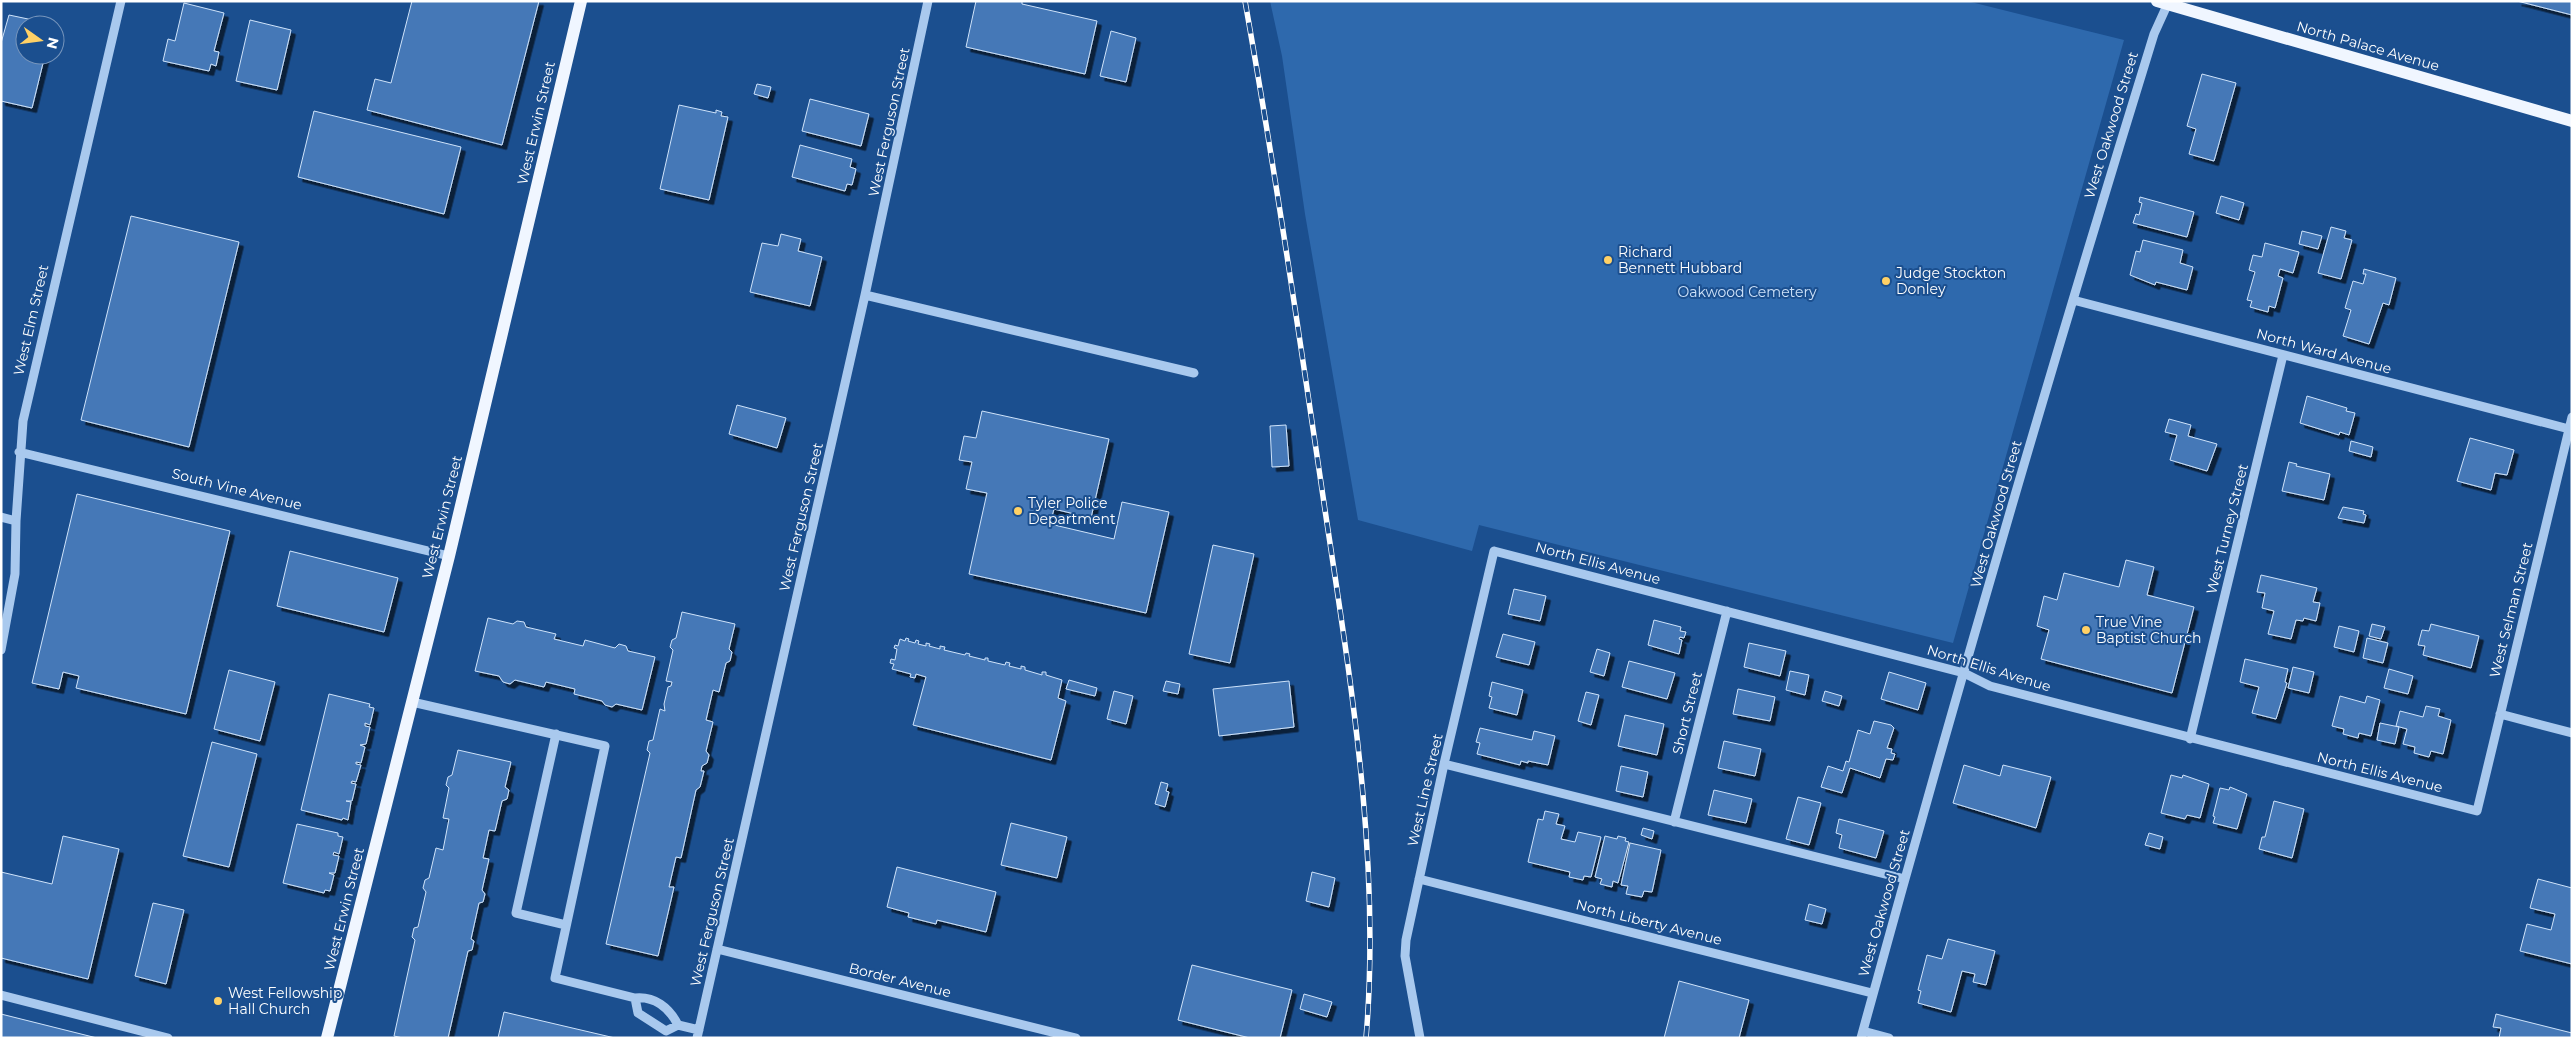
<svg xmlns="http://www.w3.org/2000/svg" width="2573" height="1039" font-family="Montserrat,sans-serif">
<defs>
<filter id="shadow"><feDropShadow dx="4.5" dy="4.5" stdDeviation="0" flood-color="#0009"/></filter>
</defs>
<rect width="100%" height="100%" fill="#1b4f8f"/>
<path fill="#2e69ad" d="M 1270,1 L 1967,1 L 2124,40 L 1953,643 L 1479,525 L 1472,551 L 1358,520 L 1305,214 L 1282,56 Z"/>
<path fill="#4478b7" stroke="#cfe3fa" filter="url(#shadow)" d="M 412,1 L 539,1 L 502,145 L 367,110 L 375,79 L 391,83 Z
M 976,1 L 1022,1 L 1022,4 L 1097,21 L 1085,74 L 966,47 Z
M 2517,1 L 2572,1 L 2572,15 Z
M 184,3 L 224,13 L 214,51 L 219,52 L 216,66 L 211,64 L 209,71 L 163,61 L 168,39 L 175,41 Z
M 9,15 L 52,24 L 25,25 L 25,55 L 45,55 L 32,108 L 1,101 L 1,43 Z
M 250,20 L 291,30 L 277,90 L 236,81 Z
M 1111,31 L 1136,38 L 1126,82 L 1100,76 Z
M 2202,74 L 2236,83 L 2214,161 L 2189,154 L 2196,129 L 2187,126 Z
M 757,84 L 771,87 L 768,98 L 754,94 Z
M 810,99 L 869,114 L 861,146 L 802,131 Z
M 679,105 L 716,113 L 716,110 L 722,112 L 721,116 L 728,117 L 709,200 L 660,189 Z
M 314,111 L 461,147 L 444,214 L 298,177 Z
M 800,145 L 852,159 L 850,167 L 856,169 L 852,185 L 847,184 L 845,191 L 792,177 Z
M 2221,196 L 2244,203 L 2239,220 L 2216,213 Z
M 2140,197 L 2194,212 L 2187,237 L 2133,223 L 2136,214 L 2139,215 L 2142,203 L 2139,202 Z
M 131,216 L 239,242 L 189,447 L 81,420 Z
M 2331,227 L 2346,231 L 2344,238 L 2352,240 L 2341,279 L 2318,273 Z
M 2302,231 L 2322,236 L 2318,249 L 2299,244 Z
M 781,234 L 801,239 L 798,251 L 822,257 L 810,306 L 750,292 L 762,243 L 778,246 Z
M 2143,240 L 2183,250 L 2180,263 L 2193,267 L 2187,290 L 2156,282 L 2155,285 L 2130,275 L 2136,251 L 2140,252 Z
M 2265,243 L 2299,252 L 2293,273 L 2280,269 L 2278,276 L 2283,278 L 2275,308 L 2269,306 L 2268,312 L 2250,307 L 2252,301 L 2247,300 L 2255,272 L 2249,270 L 2253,255 L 2262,257 Z
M 2364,269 L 2396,278 L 2389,305 L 2383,303 L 2369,344 L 2343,336 L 2351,310 L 2345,308 L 2353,281 L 2363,284 L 2366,274 L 2363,274 Z
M 2307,396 L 2347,408 L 2346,411 L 2355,413 L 2349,435 L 2340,432 L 2339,435 L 2300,423 Z
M 737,405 L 786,418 L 777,448 L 729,434 Z
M 982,411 L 1109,439 L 1091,518 L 1054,509 L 1050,524 L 1114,539 L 1122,502 L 1169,512 L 1146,613 L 969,574 L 987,493 L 966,489 L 972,462 L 959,460 L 964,436 L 976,438 Z
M 2169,419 L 2191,425 L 2188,436 L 2217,444 L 2207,471 L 2170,460 L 2177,435 L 2165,432 Z
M 1286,425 L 1289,466 L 1272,467 L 1270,426 Z
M 2470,438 L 2514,450 L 2507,475 L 2495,473 L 2491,490 L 2457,481 Z
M 2351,441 L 2373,447 L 2371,457 L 2349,451 Z
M 2289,462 L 2297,464 L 2296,466 L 2330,474 L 2324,500 L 2282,491 Z
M 77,494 L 230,531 L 186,714 L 76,688 L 79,676 L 63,672 L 59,689 L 32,683 Z
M 2343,507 L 2364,511 L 2363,514 L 2366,515 L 2364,523 L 2338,518 Z
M 1213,545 L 1254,554 L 1230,663 L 1189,654 Z
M 290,551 L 398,578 L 384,632 L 277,606 Z
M 2126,560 L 2154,567 L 2147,595 L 2194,607 L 2172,693 L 2041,659 L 2049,630 L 2037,626 L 2044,596 L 2057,600 L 2064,573 L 2119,587 Z
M 2261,575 L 2317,588 L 2313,602 L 2320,603 L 2316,621 L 2304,618 L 2303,621 L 2296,620 L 2291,639 L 2268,634 L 2274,611 L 2262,608 L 2265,593 L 2257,592 Z
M 1514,589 L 1546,596 L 1540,621 L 1508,614 Z
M 682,612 L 735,624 L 729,649 L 732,652 L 730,661 L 726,663 L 719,692 L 713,690 L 706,720 L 713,722 L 706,751 L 709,755 L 707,763 L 702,766 L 701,771 L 704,771 L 700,787 L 696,790 L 681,858 L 676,857 L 669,887 L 674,887 L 658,956 L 606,944 L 650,753 L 647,750 L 649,741 L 653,740 L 660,709 L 665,711 L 664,704 L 668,687 L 671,686 L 672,682 L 666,681 L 673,650 L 670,647 L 672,640 L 676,638 Z
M 488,618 L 513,624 L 517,621 L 524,622 L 526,627 L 556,634 L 554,639 L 583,646 L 585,640 L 615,648 L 619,644 L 626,646 L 628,651 L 655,657 L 642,710 L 616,704 L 612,707 L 605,705 L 602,701 L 574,694 L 575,689 L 546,682 L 544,687 L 515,680 L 510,684 L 503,682 L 499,676 L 475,671 Z
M 1654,620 L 1681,627 L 1680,631 L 1686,632 L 1684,638 L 1680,637 L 1679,639 L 1682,640 L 1679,654 L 1648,645 Z
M 2372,624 L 2385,627 L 2381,639 L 2369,636 Z
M 2431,624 L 2479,636 L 2471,668 L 2423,655 L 2425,646 L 2418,645 L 2422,630 L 2429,631 Z
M 2339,626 L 2359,631 L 2354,652 L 2334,647 Z
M 1503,634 L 1535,642 L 1529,665 L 1496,657 Z
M 906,638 L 909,639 L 908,641 L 915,643 L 916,640 L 919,641 L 918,644 L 926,646 L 926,643 L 930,644 L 929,646 L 940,649 L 940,646 L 945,647 L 944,650 L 965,655 L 966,653 L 970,654 L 969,656 L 985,660 L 985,658 L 988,658 L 988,661 L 1005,665 L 1006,662 L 1010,663 L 1009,666 L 1021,669 L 1021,666 L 1025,667 L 1025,670 L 1042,675 L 1042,672 L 1046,672 L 1046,675 L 1062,680 L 1058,698 L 1066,701 L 1051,760 L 913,725 L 926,677 L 916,674 L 915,678 L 910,677 L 911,674 L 892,669 L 894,664 L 890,663 L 891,659 L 895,660 L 897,649 L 894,648 L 895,645 L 898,646 L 900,639 L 905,641 Z
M 2367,638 L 2388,643 L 2383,663 L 2363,658 Z
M 1749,643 L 1786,651 L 1780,676 L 1744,667 Z
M 1597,649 L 1610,653 L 1604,676 L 1590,672 Z
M 2245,659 L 2288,669 L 2285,682 L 2287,683 L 2276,719 L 2252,713 L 2259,687 L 2240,682 Z
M 1629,661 L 1675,673 L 1667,699 L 1622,687 Z
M 2293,667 L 2314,672 L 2309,693 L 2288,688 Z
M 2389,669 L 2413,676 L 2408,694 L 2384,688 Z
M 229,670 L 275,682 L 260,741 L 214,729 Z
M 1790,671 L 1809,675 L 1805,695 L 1786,690 Z
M 1889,672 L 1926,683 L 1918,710 L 1881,699 Z
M 1069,680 L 1097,688 L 1095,696 L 1066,689 Z
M 1166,681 L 1180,684 L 1178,694 L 1163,691 Z
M 1289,681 L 1294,727 L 1219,736 L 1213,689 Z
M 1492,682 L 1523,690 L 1517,715 L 1489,708 L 1492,697 L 1489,696 Z
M 1738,689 L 1775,697 L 1770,721 L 1733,714 Z
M 1114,691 L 1133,696 L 1126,724 L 1107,719 Z
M 1825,691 L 1842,696 L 1839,706 L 1822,701 Z
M 1586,692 L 1599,695 L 1591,725 L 1578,721 Z
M 329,694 L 370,704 L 369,707 L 374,708 L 370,725 L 365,723 L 365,726 L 370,727 L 366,744 L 360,745 L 365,747 L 361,763 L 356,762 L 356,764 L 361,765 L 356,782 L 352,781 L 351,783 L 356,784 L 352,801 L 346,801 L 351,802 L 348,820 L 343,818 L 342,820 L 301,810 Z
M 2340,696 L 2365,703 L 2367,696 L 2380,700 L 2371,736 L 2359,733 L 2358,738 L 2343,734 L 2344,729 L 2332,726 Z
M 2426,706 L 2440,709 L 2438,716 L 2451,720 L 2443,754 L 2431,751 L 2429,757 L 2414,753 L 2415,747 L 2403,744 L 2407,729 L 2396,726 L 2400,711 L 2423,717 Z
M 1625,715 L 1664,724 L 1657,755 L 1618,746 Z
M 1874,721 L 1891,725 L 1894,728 L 1887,748 L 1892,749 L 1891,753 L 1895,754 L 1893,760 L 1886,759 L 1880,778 L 1850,768 L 1842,793 L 1821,787 L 1828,766 L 1843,771 L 1846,761 L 1849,762 L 1858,730 L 1870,734 Z
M 2380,723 L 2399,727 L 2395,744 L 2377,740 Z
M 1480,728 L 1532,740 L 1534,731 L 1555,736 L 1548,765 L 1528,761 L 1528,763 L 1521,761 L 1520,765 L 1477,754 L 1480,743 L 1476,742 Z
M 1724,741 L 1761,749 L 1755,776 L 1718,768 Z
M 212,742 L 257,754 L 229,867 L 183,856 Z
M 458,750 L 511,762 L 505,787 L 509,790 L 507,799 L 502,801 L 495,831 L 489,830 L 483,858 L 489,859 L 482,890 L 485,894 L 483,902 L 479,903 L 471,939 L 474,941 L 472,950 L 468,951 L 448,1038 L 403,1038 L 394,1036 L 415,940 L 412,937 L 414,928 L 418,927 L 426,892 L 423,888 L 425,880 L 429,878 L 436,848 L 443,850 L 449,819 L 443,818 L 449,788 L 446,785 L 448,777 L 452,775 Z
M 1964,765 L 2000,776 L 2003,765 L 2051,777 L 2036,828 L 1953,803 Z
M 1621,766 L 1648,772 L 1643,797 L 1616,791 Z
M 2171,775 L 2182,778 L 2183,775 L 2209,784 L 2200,818 L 2187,815 L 2185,819 L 2161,813 Z
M 1161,782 L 1168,784 L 1166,791 L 1169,792 L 1165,807 L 1155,804 Z
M 2230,787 L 2247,794 L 2237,829 L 2213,823 L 2215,817 L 2213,816 L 2220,788 L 2229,790 Z
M 1714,790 L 1752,799 L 1746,823 L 1708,815 Z
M 1798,797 L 1821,803 L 1809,845 L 1786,839 Z
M 2274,801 L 2304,809 L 2292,858 L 2259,849 L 2262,837 L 2265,837 Z
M 1545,811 L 1559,814 L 1556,824 L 1565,826 L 1561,839 L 1575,842 L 1578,832 L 1601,837 L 1591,877 L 1584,876 L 1583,880 L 1569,877 L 1570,872 L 1528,862 L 1538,819 L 1543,820 Z
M 1839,819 L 1884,831 L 1876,858 L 1839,848 L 1842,835 L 1836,833 Z
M 1011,823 L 1067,837 L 1057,878 L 1001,865 Z
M 297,824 L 338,833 L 338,836 L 343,837 L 339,854 L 334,852 L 333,855 L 339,856 L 335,873 L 329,873 L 334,875 L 330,891 L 325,890 L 324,893 L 283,883 Z
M 1643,828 L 1654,831 L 1652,839 L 1641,835 Z
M 2149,833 L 2163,837 L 2160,849 L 2145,845 Z
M 63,836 L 119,849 L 88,979 L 1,958 L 1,872 L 52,884 Z
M 1605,836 L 1617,839 L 1618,836 L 1626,838 L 1625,841 L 1629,842 L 1618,883 L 1613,881 L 1612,887 L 1600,884 L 1602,879 L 1595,877 Z
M 1630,843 L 1661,850 L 1652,892 L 1644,891 L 1642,897 L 1626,894 L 1628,886 L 1621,885 Z
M 897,867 L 996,892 L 986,932 L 937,920 L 936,924 L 908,917 L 909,913 L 887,907 Z
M 1312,872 L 1335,878 L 1329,907 L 1306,901 Z
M 2538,879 L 2572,888 L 2572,964 L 2520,951 L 2527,924 L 2551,930 L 2555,914 L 2530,908 Z
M 153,903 L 184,910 L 166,984 L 135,976 Z
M 1809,904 L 1826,909 L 1822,924 L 1805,920 Z
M 1948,939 L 1995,951 L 1986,985 L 1973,982 L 1975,974 L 1962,971 L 1951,1012 L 1918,1003 L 1921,991 L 1918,990 L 1927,955 L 1942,959 Z
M 1192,965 L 1292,990 L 1280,1038 L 1250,1038 L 1178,1020 Z
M 1679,981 L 1749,1000 L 1739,1038 L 1664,1038 Z
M 1304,994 L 1332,1002 L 1327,1017 L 1300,1009 Z
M 504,1012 L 615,1038 L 498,1038 Z
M 1,1014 L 97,1038 L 1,1038 Z
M 2496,1014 L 2572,1033 L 2572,1038 L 2499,1038 L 2501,1028 L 2493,1027 Z"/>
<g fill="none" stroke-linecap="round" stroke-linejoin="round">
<path stroke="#a9c9ee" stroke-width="9" d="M 865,295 L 1194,373
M 2073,300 L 2569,429
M 19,452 L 449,556
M 1,517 L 16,521
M 1,650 L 15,574 L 16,521 L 23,421 L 121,1
M 412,702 L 605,746 L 555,978 L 635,998 C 654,996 669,1007 678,1025
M 2500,714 L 2572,733
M 556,734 L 516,913 L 566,925
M 2190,739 L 2283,355
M 1444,764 L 1905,879
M 1674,822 L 1727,611
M 1419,879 L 1872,993
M 717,949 L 1076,1038
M 1,995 L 168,1038
M 635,998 L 638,1013 L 666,1031 L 678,1025 L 699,1030
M 1863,1031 L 1889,1038
M 697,1038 L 865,295 L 928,1
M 1420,1038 L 1405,956 L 1406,940 L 1444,764 L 1494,551 L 1964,673 L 1990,686 L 2477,811 L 2572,417
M 1861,1038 C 1953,702 2051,367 2154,34 L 2169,1"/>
<path stroke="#f0f6ff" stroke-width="12" d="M 2157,1 L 2572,121
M 327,1038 L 449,556 L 581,1"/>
<defs>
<path id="rail" d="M 1245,1 C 1275,170 1300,340 1325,510 C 1351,683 1381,862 1366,1038"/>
</defs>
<use href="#rail" stroke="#fff" stroke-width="5.5"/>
<use href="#rail" stroke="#1b4f8f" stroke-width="4" stroke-dasharray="11" stroke-linecap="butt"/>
</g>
<g fill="#ffd166" stroke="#1b4f8f" stroke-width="2">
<circle cx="1608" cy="260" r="5"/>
<circle cx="1886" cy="281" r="5"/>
<circle cx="1018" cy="511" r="5"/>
<circle cx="2086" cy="630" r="5"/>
<circle cx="218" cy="1001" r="5"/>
</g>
<g text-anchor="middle" stroke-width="4" stroke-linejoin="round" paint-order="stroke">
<g font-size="14" fill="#fff" stroke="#1b4f8f">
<text transform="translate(2368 46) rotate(16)" y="5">North Palace Avenue</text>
<text transform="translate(889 122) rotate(-78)" y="5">West Ferguson Street</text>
<text transform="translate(536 123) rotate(-77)" y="5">West Erwin Street</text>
<text transform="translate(2111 125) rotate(-73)" y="5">West Oakwood Street</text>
<text transform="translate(31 320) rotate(-77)" y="5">West Elm Street</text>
<text transform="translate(2324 351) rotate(15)" y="5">North Ward Avenue</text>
<text transform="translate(237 489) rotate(14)" y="5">South Vine Avenue</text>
<text transform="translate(1996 514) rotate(-74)" y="5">West Oakwood Street</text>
<text transform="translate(442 517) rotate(-76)" y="5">West Erwin Street</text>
<text transform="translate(801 517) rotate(-77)" y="5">West Ferguson Street</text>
<text transform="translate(2227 529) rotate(-76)" y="5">West Turney Street</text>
<text transform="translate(1598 563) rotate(15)" y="5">North Ellis Avenue</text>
<text transform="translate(2511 610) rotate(-76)" y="5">West Selman Street</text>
<text transform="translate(1989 668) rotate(17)" y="5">North Ellis Avenue</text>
<text transform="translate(1687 713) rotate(-76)" y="5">Short Street</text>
<text transform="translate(2380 772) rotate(14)" y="5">North Ellis Avenue</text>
<text transform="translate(1425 790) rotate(-77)" y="5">West Line Street</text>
<text transform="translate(1884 903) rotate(-74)" y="5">West Oakwood Street</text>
<text transform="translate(344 909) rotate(-76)" y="5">West Erwin Street</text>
<text transform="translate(712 912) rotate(-77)" y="5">West Ferguson Street</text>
<text transform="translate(1649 922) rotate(14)" y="5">North Liberty Avenue</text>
<text transform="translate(900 980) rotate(14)" y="5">Border Avenue</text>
</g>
<g font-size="14" fill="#fff" stroke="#1b4f8f" text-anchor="start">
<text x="1618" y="257">Richard<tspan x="1618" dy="16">Bennett Hubbard</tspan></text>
<text x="1896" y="278">Judge Stockton<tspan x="1896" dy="16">Donley</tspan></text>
<text x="1028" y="508">Tyler Police<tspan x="1028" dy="16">Department</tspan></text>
<text x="2096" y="627">True Vine<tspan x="2096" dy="16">Baptist Church</tspan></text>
<text x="228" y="998">West Fellowship<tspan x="228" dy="16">Hall Church</tspan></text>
</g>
<g font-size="14" fill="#cfe3fa" stroke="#1b4f8f">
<text x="1747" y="297">Oakwood Cemetery</text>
</g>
</g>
<rect width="2573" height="1039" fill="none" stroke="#ffffff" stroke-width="5"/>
<g transform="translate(40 40) rotate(104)"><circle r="24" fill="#1b4f8f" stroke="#7695bc"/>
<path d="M0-4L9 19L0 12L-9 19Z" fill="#ffd166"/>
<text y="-8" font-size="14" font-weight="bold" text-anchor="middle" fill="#ffffff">N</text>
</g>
</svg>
